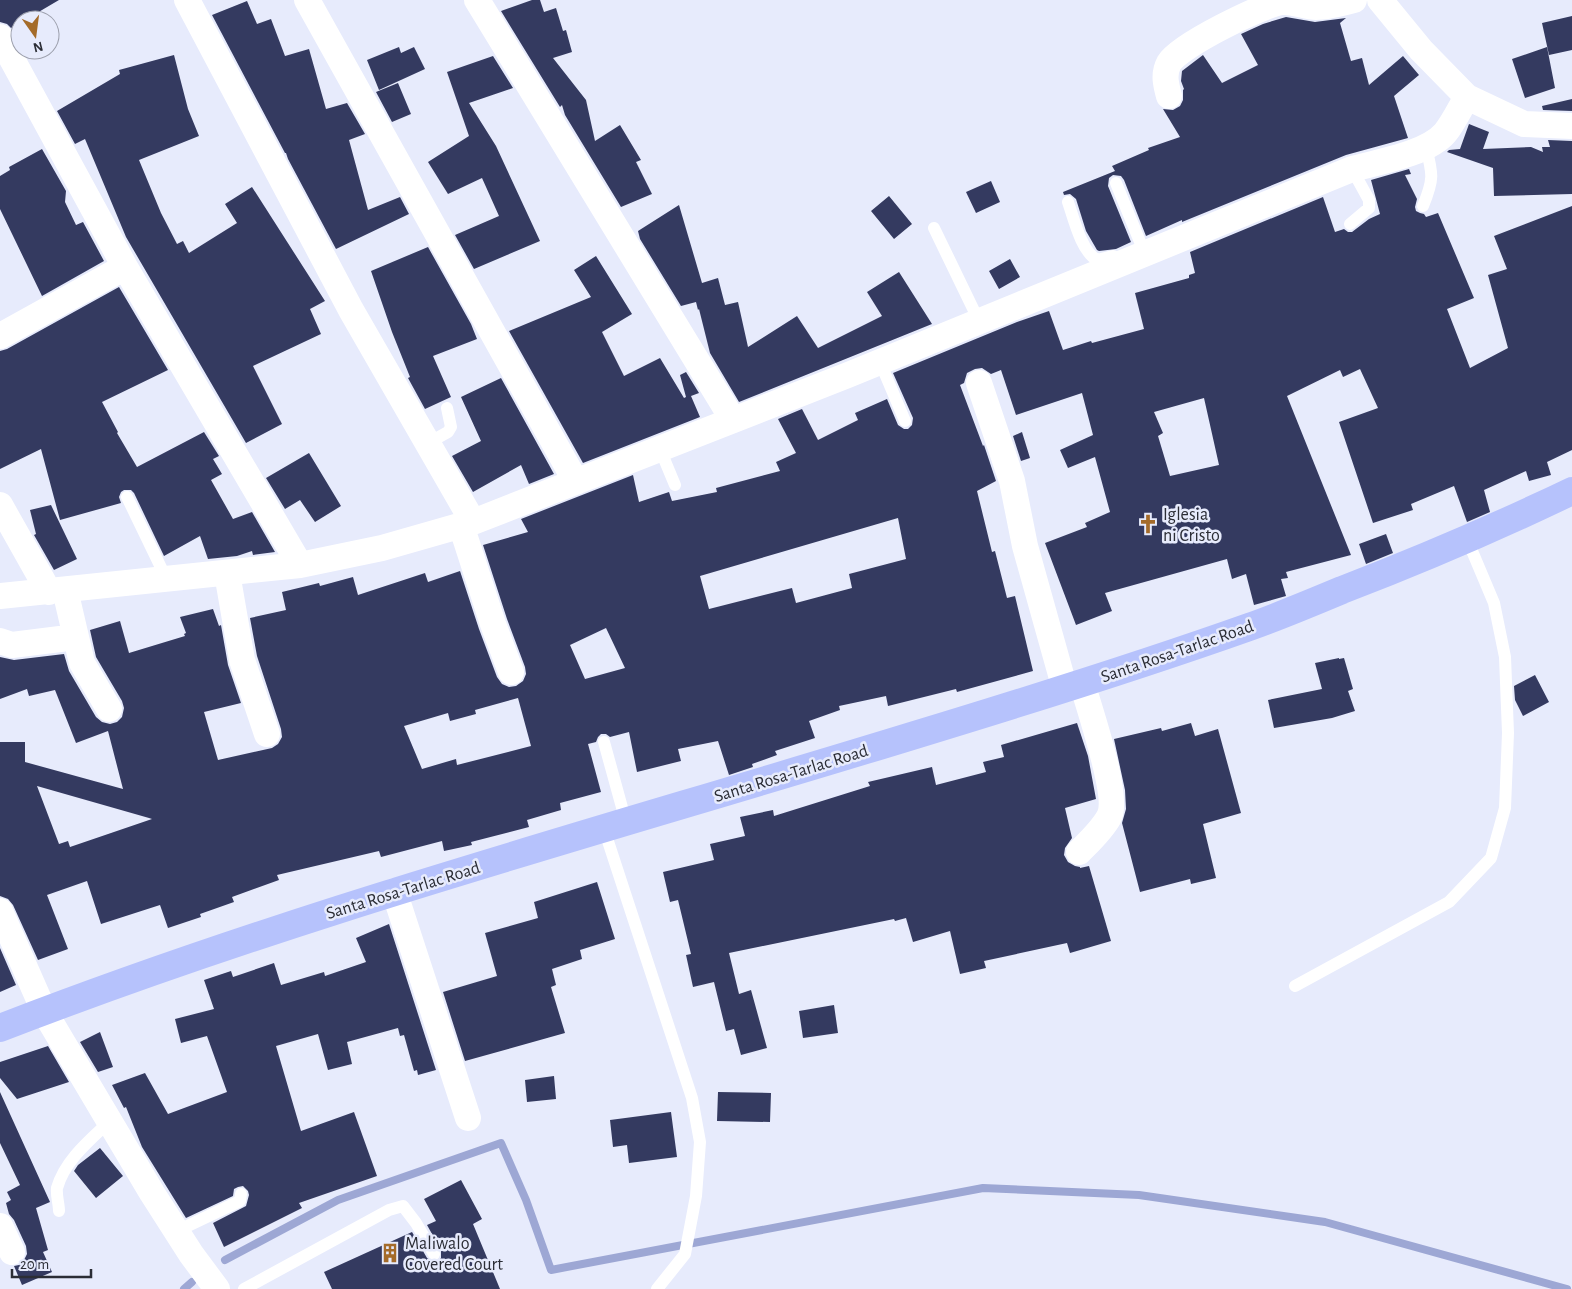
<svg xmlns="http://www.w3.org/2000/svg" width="1572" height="1289" font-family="'Alegreya Sans',sans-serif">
<rect width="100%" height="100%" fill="#e7ebfc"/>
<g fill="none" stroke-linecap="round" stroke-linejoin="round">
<path stroke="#9da7d4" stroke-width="8" d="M 225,1260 L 338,1200 L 501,1143 L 526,1200 L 551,1270 L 983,1188 L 1139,1195 L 1325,1222 L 1567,1289
M 184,1289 L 192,1282"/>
</g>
<path fill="#343a60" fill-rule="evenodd" d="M 0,0 L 59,0 L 25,20 L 20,20 L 20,23 L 11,28 L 7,24 L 0,22 Z
M 532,0 L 540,0 L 544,12 L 556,8 L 563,31 L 566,30 L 572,52 L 553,58 L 586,100 L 595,141 L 620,125 L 641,160 L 636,162 L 652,194 L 621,207 L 565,115 L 562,105 L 560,107 L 501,11 Z
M 247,1 L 257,24 L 271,19 L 285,56 L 309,49 L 326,109 L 347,103 L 365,134 L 349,140 L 368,210 L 400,197 L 409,214 L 336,249 L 288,159 L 286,153 L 285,153 L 212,15 Z
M 1572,16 L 1572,50 L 1549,55 L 1542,23 Z
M 1286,17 L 1315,22 L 1346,18 L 1340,23 L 1351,61 L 1362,58 L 1369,85 L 1403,56 L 1419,75 L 1394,96 L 1408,138 L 1346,155 L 1182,222 L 1182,220 L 1146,236 L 1124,180 L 1121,176 L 1113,175 L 1109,178 L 1108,186 L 1131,242 L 1116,249 L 1099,251 L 1097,250 L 1086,231 L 1076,199 L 1070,194 L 1064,195 L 1063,192 L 1115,171 L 1112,166 L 1149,150 L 1148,148 L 1180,137 L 1163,109 L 1173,110 L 1180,106 L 1183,100 L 1183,90 L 1184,89 L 1181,81 L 1182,71 L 1203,55 L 1222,83 L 1258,65 L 1241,34 L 1263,24 Z
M 399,47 L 401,53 L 414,47 L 425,69 L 379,90 L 367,60 Z
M 1547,47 L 1555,88 L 1525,98 L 1512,59 Z
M 174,55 L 188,109 L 199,136 L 139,160 L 161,213 L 177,244 L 183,241 L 189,253 L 237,223 L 225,204 L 252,187 L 325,301 L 310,309 L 321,334 L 253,366 L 282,424 L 246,443 L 126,237 L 85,139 L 75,144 L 57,111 L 120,74 L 119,70 Z
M 493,56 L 513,88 L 469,103 L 496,146 L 540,241 L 474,269 L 455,235 L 499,216 L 482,178 L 448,194 L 428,162 L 469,136 L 447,72 Z
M 398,83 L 411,114 L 392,122 L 376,92 Z
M 1572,99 L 1572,111 L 1543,110 L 1542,106 Z
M 1469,124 L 1489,132 L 1483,149 L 1531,147 L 1543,152 L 1542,147 L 1550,147 L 1548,140 L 1572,141 L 1572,194 L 1494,196 L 1493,168 L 1447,152 L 1449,150 L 1460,149 Z
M 42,149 L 66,191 L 65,202 L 76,225 L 83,222 L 104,261 L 42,296 L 0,209 L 0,176 L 10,170 L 9,167 Z
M 1409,169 L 1411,174 L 1405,175 L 1417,199 L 1415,207 L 1416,211 L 1420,213 L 1424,214 L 1426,217 L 1438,213 L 1474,298 L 1447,309 L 1470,368 L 1508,348 L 1488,275 L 1507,269 L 1494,236 L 1572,206 L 1572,450 L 1547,462 L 1551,475 L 1529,481 L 1526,471 L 1484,490 L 1490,512 L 1467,522 L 1454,486 L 1411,504 L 1413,510 L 1373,523 L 1339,422 L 1378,408 L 1360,369 L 1343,377 L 1340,370 L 1287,396 L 1351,555 L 1286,572 L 1288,578 L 1281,579 L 1286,596 L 1254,605 L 1246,574 L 1232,579 L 1227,559 L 1105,593 L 1112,611 L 1076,625 L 1045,543 L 1087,527 L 1085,523 L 1110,512 L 1095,457 L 1068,468 L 1060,450 L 1093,435 L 1082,393 L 1016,415 L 1001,370 L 991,374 L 982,368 L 975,369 L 967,373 L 964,383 L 960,385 L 983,446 L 984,445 L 996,481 L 977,491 L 992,552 L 995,551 L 1007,598 L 1015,596 L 1033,671 L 957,692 L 956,689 L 888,706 L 886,696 L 839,706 L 840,710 L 809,721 L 815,738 L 775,751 L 777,755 L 752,764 L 753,767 L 729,775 L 718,741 L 678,749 L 681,761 L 637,772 L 629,732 L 610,737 L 606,734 L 601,734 L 598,737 L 596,742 L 588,744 L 601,792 L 560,803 L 561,810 L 527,820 L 529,827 L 471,842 L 472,845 L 444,851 L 442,841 L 381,857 L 379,851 L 277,875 L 279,880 L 232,897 L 234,902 L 200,914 L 201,917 L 168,928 L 160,905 L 101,924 L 87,881 L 47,895 L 68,949 L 38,960 L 13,905 L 8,899 L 0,896 L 0,742 L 25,742 L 25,762 L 123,789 L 108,731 L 76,743 L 55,690 L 29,696 L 27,689 L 0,699 L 0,657 L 14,660 L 64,654 L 69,671 L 96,717 L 102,722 L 110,724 L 117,722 L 122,717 L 124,708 L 122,701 L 96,657 L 90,630 L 120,621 L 129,653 L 185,636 L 184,634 L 186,633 L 180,617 L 213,609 L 219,626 L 221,625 L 228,665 L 241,703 L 204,712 L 218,760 L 272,748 L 278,744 L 282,737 L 281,729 L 257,656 L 250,618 L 286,610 L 282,592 L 319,583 L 320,586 L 353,577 L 358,595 L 425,573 L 428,582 L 460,571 L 479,629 L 497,677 L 502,684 L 509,687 L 516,686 L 523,681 L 526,674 L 525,667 L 507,619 L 483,545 L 528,532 L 521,519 L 633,475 L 639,502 L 669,492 L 672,501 L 717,492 L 716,488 L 780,471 L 776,462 L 796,453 L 778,419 L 802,409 L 818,440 L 858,420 L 855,413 L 887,399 L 898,425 L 904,429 L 908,429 L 912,425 L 913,418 L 893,373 L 1017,322 L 1049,311 L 1063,350 L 1091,341 L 1092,343 L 1144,329 L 1135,293 L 1189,278 L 1189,275 L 1195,273 L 1190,252 L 1323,197 L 1335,232 L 1344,229 L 1348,232 L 1352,232 L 1369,219 L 1380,214 L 1371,180 ZM 1204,398 L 1219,465 L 1170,476 L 1158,436 L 1163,433 L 1154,412 ZM 898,518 L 906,559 L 849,574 L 852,588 L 796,603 L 792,588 L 709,609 L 700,576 ZM 606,628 L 625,668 L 585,679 L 570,645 ZM 518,698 L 531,746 L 457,765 L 456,759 L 422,769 L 404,726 L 448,713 L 450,721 L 476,714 L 475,710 ZM 37,786 L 149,818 L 152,819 L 70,847 L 68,841 L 59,844 Z
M 991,181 L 1000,202 L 976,213 L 966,192 Z
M 889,196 L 912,224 L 894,239 L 871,211 Z
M 679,205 L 702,283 L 718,278 L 725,305 L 738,302 L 748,347 L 797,316 L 818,348 L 882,316 L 867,292 L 899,272 L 932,324 L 739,402 L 710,353 L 699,309 L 698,310 L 696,302 L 681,306 L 640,239 L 638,231 Z
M 428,247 L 471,324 L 477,339 L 433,356 L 451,397 L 425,409 L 408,378 L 410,377 L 392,332 L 371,271 Z
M 596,256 L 632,314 L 602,332 L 624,376 L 660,358 L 684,398 L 686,397 L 680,375 L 686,372 L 699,393 L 691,396 L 700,417 L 583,463 L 509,331 L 591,297 L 574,270 Z
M 1010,259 L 1020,277 L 999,289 L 989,271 Z
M 119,287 L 168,370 L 102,402 L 118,432 L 117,433 L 137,467 L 204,432 L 219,456 L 213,459 L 222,474 L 211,480 L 233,519 L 252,512 L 275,552 L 253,555 L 252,551 L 237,556 L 208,559 L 200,536 L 164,556 L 134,493 L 131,490 L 124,490 L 121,492 L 119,497 L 121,503 L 60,520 L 41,449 L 0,469 L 0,351 L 7,349 Z
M 501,378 L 554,474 L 529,484 L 521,465 L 473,492 L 452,456 L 481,441 L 461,397 Z
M 1022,432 L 1030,458 L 1021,461 L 1013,436 Z
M 309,453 L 341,506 L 315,522 L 300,500 L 285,509 L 266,478 Z
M 51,505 L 77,559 L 54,570 L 34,535 L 36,534 L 30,510 Z
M 1386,534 L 1393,553 L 1366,564 L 1359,544 Z
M 1339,658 L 1339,659 L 1344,658 L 1353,689 L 1348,691 L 1355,711 L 1332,718 L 1274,728 L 1268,700 L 1322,689 L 1315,663 Z
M 1535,675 L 1549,702 L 1523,716 L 1515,700 L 1514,686 Z
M 1077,723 L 1088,756 L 1096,799 L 1065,808 L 1072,838 L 1065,848 L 1064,855 L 1068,862 L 1075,866 L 1080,867 L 1080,868 L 1089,866 L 1111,941 L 1070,953 L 1067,943 L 984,961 L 986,968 L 960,974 L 950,931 L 913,942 L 906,918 L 895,921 L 894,919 L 729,953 L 739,994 L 751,990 L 767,1048 L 741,1055 L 734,1029 L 726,1031 L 714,982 L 693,987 L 686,955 L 691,954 L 678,900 L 670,902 L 663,872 L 714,860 L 710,844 L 745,836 L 740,817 L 773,810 L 774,816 L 870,786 L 868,782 L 932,767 L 936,785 L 986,772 L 983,762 L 1004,757 L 1001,745 Z
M 1191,723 L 1195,736 L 1218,729 L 1241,813 L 1203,824 L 1216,878 L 1191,884 L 1190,879 L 1140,892 L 1122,823 L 1126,809 L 1125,790 L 1114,739 L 1161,728 L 1162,731 Z
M 597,882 L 615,939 L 580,950 L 582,959 L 552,969 L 556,985 L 551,987 L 565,1033 L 465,1061 L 443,992 L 497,976 L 485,933 L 538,918 L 534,902 Z
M 389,924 L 436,1070 L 418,1075 L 417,1070 L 414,1071 L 404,1035 L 400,1036 L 398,1028 L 347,1042 L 352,1064 L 328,1070 L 318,1034 L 276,1046 L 301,1131 L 354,1112 L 377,1176 L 299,1203 L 302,1208 L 224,1247 L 213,1223 L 246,1206 L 249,1195 L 248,1191 L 243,1186 L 238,1187 L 234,1189 L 233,1196 L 186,1218 L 142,1147 L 126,1107 L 124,1108 L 112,1085 L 145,1073 L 168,1114 L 227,1092 L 207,1036 L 181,1043 L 175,1019 L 214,1009 L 204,980 L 231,971 L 233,977 L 274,963 L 281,985 L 324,972 L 325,976 L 366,962 L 356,938 Z
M 0,948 L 16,985 L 0,992 Z
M 834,1005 L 838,1033 L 803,1038 L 799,1011 Z
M 100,1032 L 113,1067 L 98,1072 L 80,1042 Z
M 48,1046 L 69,1082 L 17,1099 L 0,1078 L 0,1062 Z
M 554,1076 L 556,1099 L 527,1102 L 525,1080 Z
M 0,1092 L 50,1202 L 36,1208 L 48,1250 L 43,1252 L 52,1272 L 22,1285 L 14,1266 L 19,1265 L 24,1260 L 27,1254 L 26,1246 L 14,1220 L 9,1214 L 6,1203 L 11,1200 L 7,1192 L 20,1185 L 0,1143 Z
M 718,1092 L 771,1093 L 770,1122 L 717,1121 Z
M 671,1112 L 677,1157 L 629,1163 L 627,1145 L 613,1147 L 610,1120 Z
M 100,1148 L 123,1176 L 96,1198 L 74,1171 L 78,1165 Z
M 461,1180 L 482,1219 L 473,1224 L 500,1289 L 332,1289 L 324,1272 L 412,1232 L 427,1258 L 434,1262 L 438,1261 L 441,1258 L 441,1250 L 427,1225 L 436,1221 L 424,1199 Z"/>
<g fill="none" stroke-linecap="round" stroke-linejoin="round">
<path stroke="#fff" stroke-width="12" d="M 1116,183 L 1145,254
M 1068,202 C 1074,219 1081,251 1097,260 L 1113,256
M 1423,206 C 1434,179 1433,175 1426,147
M 1350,224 L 1369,208 L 1369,200 L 1352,169
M 934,228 L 979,321
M 880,362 L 905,421
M 428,443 L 448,432 L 451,427 L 447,408
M 660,449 L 675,485
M 127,497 L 167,580
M 604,742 L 626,822
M 604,829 L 692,1098 L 700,1142 L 696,1196 L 685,1254 L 657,1289
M 1295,986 L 1449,902 L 1491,858 L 1505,808 L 1508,733 L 1505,657 L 1494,603 L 1467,539
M 59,1211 C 59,1204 56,1195 57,1188 C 65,1160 90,1140 110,1121
M 177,1231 L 240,1201 L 241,1194
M 244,1289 L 389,1210 L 403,1206 L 416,1223 L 434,1254"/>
<path stroke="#fff" stroke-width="26" d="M 187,0 L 351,310 L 473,522
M 307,0 L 576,482
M 477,0 L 733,420
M 1380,0 L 1421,50 L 1467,97 L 1524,124 L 1572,126
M 0,37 L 125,267 L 300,565
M 1169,96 C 1166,85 1163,74 1169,63 C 1180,45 1262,5 1282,2 C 1293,1 1305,7 1316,7 C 1328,7 1343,3 1354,0
M 0,336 L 125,267
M 979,383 L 1012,481 L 1025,546 L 1065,689
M 0,505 L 49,592
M 461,525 L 493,624 L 511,672
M 227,573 L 242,660 L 267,734
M 65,590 L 82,663 L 109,709
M 0,596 L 300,565 L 382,548 L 473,522 L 848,375 L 1352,169 C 1378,162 1427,154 1445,133 C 1454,122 1460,108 1467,97
M 0,641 L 12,645 L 76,637
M 1079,852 C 1089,842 1102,830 1109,817 C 1120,797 1089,708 1082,683
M 394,891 L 468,1118
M 0,911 L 44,1011 L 152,1193 L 191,1254 L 217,1289
M 0,1226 L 12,1252"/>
<path stroke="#b6c2fc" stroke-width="28" d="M 0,1028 C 299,912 609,829 915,735 C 1027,701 1139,666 1249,627 C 1280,616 1311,603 1342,590 C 1420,560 1497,527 1572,491"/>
</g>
<defs>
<symbol id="church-bare" viewBox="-9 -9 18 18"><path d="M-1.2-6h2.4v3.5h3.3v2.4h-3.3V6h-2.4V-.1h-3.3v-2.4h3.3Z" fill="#a46b2a" stroke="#e7ebfc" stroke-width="2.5" paint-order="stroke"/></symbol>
<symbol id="building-bare" viewBox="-9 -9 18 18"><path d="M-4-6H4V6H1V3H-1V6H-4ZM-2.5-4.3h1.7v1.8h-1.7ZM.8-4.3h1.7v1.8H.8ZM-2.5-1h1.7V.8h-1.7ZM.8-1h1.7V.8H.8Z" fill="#a46b2a" stroke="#e7ebfc" stroke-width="2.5" paint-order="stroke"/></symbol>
</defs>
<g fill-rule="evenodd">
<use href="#church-bare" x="1134" y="510" width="28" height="28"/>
<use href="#building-bare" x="376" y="1239" width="28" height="28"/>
</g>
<g text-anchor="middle" stroke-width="5" stroke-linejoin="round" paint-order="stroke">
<g font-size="18" fill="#2b2d35" stroke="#e7ebfc" text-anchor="start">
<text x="1163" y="520">Iglesia<tspan x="1163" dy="21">ni Cristo</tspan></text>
<text x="405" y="1249">Maliwalo<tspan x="405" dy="21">Covered Court</tspan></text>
</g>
<g font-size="18" fill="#2b2d35" stroke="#e7ebfc">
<text transform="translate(1177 651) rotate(-19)" y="6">Santa Rosa-Tarlac Road</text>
<text transform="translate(791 773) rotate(-17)" y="6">Santa Rosa-Tarlac Road</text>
<text transform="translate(403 890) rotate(-17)" y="6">Santa Rosa-Tarlac Road</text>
</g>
</g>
<g transform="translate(35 35) rotate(166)"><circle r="24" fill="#e7ebfc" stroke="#9c9fac"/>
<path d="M0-4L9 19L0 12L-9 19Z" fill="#a46b2a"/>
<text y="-8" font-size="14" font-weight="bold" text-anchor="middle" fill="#2b2d35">N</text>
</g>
<path d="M12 1269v8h79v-8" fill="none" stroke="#2b2d35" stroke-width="2.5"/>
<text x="20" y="1269" font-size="15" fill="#2b2d35" stroke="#e7ebfc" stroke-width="4" paint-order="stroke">20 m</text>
</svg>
